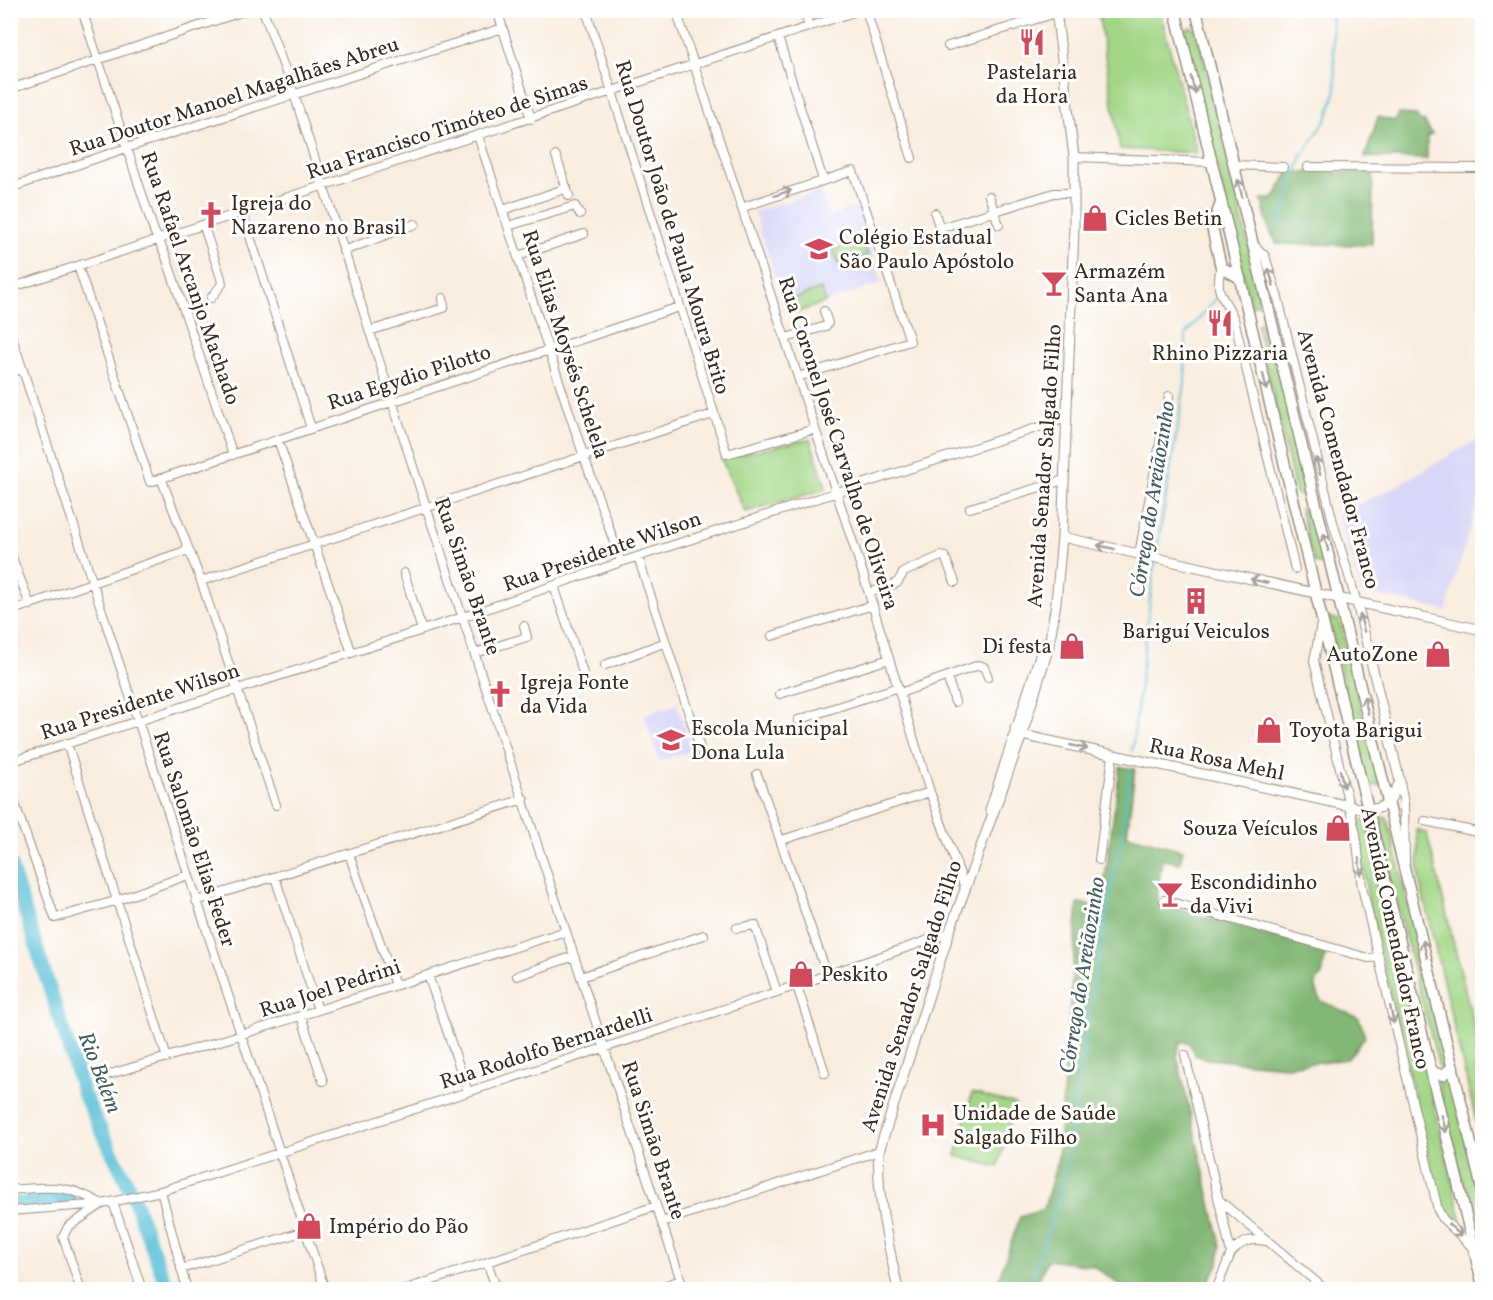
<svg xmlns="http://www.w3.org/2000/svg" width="1493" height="1300" font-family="Vollkorn,serif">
<rect width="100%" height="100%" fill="#fff"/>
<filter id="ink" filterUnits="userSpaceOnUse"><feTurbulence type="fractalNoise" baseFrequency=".0167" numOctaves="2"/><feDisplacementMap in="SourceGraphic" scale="12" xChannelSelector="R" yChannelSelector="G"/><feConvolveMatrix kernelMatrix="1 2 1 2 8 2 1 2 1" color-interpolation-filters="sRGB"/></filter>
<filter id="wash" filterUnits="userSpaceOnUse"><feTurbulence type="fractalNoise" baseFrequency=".008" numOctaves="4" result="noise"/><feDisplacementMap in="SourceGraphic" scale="24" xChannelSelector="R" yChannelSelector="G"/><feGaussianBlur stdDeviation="1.35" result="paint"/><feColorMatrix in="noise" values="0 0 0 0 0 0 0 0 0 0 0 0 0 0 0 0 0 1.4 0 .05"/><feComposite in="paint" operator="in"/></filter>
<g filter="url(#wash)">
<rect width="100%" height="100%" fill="#f9eddf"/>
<path fill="#d8d7f8" d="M 820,191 L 829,216 L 857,207 L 882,283 L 788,315 L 754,212 Z
M 1482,437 L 1482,486 L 1446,611 L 1362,592 L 1338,513 L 1391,489 Z
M 677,704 L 692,751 L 659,761 L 644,715 Z"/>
<path fill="#a3d787" stroke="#6f8052" stroke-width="1.5" d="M 1098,11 L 1160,11 L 1197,153 L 1120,149 Z
M 1190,27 L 1196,29 L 1263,306 L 1255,303 L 1251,308 L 1184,31 Z
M 863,240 L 868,255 L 839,265 L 833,250 Z
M 821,289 L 826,302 L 795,313 L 790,300 Z
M 1261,321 L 1267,324 L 1308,494 L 1302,497 L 1296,494 L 1257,326 Z
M 810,439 L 827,489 L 745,512 L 721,458 Z
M 1300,508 L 1306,511 L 1311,508 L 1327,565 L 1314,563 Z
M 1328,617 L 1339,620 L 1380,785 L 1368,786 Z
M 1387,817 L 1446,1059 L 1446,1066 L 1443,1069 L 1439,1067 L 1375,820 Z
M 1366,820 L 1464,1231 L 1443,1216 L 1439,1199 L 1368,899 L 1357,822 Z
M 1417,829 L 1427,834 L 1482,1059 L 1482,1146 L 1419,879 Z
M 1449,1074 L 1482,1208 L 1482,1260 L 1437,1078 Z
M 972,1093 L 1015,1104 L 998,1167 L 956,1156 Z"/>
<path fill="#82b874" stroke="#5e7149" stroke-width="1.5" d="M 1399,114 L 1416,115 L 1420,122 L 1424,121 L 1432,134 L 1427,137 L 1427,159 L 1365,157 L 1378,117 L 1395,121 Z
M 1289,172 L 1373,173 L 1372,245 L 1277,244 L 1269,229 L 1261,199 L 1273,199 Z
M 1120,767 L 1135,769 L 1127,835 L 1183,850 L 1180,863 L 1162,860 L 1156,903 L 1326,951 L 1322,975 C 1312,984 1316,989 1321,1001 L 1359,1018 L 1365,1037 L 1347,1059 L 1286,1066 L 1207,1059 L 1195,1055 L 1189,1042 L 1180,1042 L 1177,1056 L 1221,1246 L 1219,1263 L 1204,1289 L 1125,1289 L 1093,1266 L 1047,1260 L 1035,1289 L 995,1289 L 1020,1217 L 1044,1209 L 1058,1158 L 1078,903 L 1101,907 Z"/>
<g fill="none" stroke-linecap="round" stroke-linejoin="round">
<path stroke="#5ac0d7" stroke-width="2" d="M 1279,225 L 1302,156 L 1328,116 L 1336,90 L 1331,10
M 1156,554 L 1185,383 L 1186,334 L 1217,297
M 1132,751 L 1155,559
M 1028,1290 L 1057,1204 L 1067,1160 L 1094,981 L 1122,833 L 1130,769"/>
<path stroke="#5ac0d7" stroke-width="14" d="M 10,864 L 83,1093 L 130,1189 L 168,1290
M 10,1204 L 71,1200"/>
</g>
</g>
<g filter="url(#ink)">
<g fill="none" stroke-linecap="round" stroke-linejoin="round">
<defs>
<path id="minor" d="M 82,10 L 154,231 L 165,254 L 233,455
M 263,10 L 294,94 L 415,473 L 684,1290
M 497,10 L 531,119
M 586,10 L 727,454 L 815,429
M 676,10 L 859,561 L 930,792 L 965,888
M 804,10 L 809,27
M 866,10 L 912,158
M 778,37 L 823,180
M 948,46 L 1056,13
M 10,89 L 247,10
M 478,136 L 584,457 L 621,562
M 556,156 L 569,196
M 1074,157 L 1212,162
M 1234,165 L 1283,167
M 1308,167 L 1482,168
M 10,188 L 126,148 L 503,28
M 989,196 L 999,225
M 743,207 L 853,171 L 910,341 L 798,377
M 503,210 L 567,188
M 935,213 L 944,243
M 243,214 L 311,428
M 508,226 L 575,206 L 580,214
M 204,227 L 221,278 L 222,284 L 211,298
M 940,228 L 1054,193 L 1074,193
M 1254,245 L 1265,256 L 1278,298 L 1333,522 L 1357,603
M 343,251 L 415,224
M 518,256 L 584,234
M 78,266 L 150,482 L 679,307
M 1221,267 C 1214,295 1224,296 1234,319 L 1295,569
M 10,288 L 860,10
M 10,331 L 325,1290
M 369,331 L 444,308 L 443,298
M 786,338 L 826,326 L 828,323 L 824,311
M 10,372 L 22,369
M 278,440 L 352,653
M 161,478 L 201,581 L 276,805
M 970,508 L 1064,480
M 10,552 L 30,605
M 1139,554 L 1169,396
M 638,557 L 702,754
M 404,573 L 422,630
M 201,581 L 713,414
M 554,586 L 583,673
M 869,593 L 897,583 L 904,572 L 941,556 L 945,557 L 955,582
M 10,611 L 188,550
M 1321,624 L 1314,661 L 1356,834 L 1362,887 L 1438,1210 L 1443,1219 L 1474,1249
M 772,636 L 873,605
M 475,653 L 527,637 L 524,626
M 605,665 L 666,642
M 947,676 L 955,702
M 900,693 L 979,665 L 984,667 L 988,677
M 780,694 L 889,659
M 798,720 L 898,687
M 67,743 L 167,1058
M 10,762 L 463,617 L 621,562 L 1067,418
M 757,774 L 827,974
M 1400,782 L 1404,804 L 1405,862
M 10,790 L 55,918 L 115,901 L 188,875
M 1425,821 L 1482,833
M 782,840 L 930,792
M 349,854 L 395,985
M 1099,860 L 1113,755
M 275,877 L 318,1010
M 1164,900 L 1368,958 L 1379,957
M 196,901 L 524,799
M 737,928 L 755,925 L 777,992
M 428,975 L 468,1092
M 517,976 L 574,956
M 581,977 L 704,935
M 797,986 L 825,1073
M 301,1016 L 323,1081
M 1185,1055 L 1231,1253 L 1216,1290
M 104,1076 L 240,1035 L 566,931
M 10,1190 C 51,1187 65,1183 102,1204 L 68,1227 L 63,1237 L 81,1290
M 161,1191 L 187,1290
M 1219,1200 L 1326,1290
M 113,1202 L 142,1290
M 10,1211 L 102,1204 L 161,1191 L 777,992 L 949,933
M 662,1222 L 879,1151
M 1231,1253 C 1242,1241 1250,1238 1266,1241
M 487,1262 L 497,1290
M 181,1269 L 305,1231
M 403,1290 L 656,1206
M 652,1290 L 681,1280"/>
<path id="major" d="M 1062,537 L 1482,630
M 1015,728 L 1022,735 L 1368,810 L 1379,808 L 1389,802 L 1400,782 L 1357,603
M 990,810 L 1044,643
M 898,1290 C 889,1244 876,1198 879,1151 L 949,933 L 1022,735 L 1049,646 L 1056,603 L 1062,537 L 1074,228 L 1074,157 L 1056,10"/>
<path id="highway" d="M 1175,10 L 1482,1282
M 1196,10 L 1482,1189
M 1221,203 L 1212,227 L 1221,267 L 1240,278
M 1430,1067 L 1434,1073 L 1443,1075 L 1453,1067"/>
</defs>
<use href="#minor" stroke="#9a8c7e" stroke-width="10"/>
<use href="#major" stroke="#9a8c7e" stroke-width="11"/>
<use href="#highway" stroke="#9a8c7e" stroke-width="13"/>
<use href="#minor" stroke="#fff" stroke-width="8"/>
<use href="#major" stroke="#fff" stroke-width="9"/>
<use href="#highway" stroke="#fff" stroke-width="10"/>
</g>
<defs><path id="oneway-shaft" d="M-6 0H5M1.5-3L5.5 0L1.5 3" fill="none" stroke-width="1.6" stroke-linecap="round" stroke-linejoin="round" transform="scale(1.5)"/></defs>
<g stroke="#a79f9a">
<use href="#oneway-shaft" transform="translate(1193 85) rotate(76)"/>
<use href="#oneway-shaft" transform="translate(1240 188) rotate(-104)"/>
<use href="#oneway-shaft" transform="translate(783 193) rotate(-19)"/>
<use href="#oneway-shaft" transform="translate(1271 277) rotate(-107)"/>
<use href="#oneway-shaft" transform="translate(1265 382) rotate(76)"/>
<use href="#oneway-shaft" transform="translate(1318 466) rotate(-104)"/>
<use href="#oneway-shaft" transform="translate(1326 542) rotate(-104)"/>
<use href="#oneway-shaft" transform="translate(1106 547) rotate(-167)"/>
<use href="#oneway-shaft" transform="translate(1259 581) rotate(-167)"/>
<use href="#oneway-shaft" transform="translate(1362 623) rotate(-104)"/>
<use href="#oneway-shaft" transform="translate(1366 705) rotate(-104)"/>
<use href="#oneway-shaft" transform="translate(1079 747) rotate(13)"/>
<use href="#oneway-shaft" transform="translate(1342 779) rotate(77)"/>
<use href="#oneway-shaft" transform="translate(1360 867) rotate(83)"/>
<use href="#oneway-shaft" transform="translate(1425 949) rotate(-103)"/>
<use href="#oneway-shaft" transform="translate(1392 1015) rotate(78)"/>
<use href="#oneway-shaft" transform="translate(1444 1124) rotate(76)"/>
<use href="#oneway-shaft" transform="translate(1455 1230) rotate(41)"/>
</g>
</g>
<defs>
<symbol id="restaurant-bare" viewBox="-9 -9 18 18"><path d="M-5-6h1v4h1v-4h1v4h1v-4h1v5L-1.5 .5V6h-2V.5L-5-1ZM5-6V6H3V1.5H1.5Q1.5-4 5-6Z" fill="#d1495b" stroke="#fff" stroke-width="2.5" paint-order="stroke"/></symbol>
<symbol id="church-bare" viewBox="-9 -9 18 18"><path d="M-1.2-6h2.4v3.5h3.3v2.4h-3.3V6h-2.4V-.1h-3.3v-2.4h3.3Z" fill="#d1495b" stroke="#fff" stroke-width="2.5" paint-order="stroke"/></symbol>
<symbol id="shop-bare" viewBox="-9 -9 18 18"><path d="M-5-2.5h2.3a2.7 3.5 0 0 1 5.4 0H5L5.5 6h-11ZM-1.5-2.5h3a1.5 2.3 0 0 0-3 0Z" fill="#d1495b" stroke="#fff" stroke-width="2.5" paint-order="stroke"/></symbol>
<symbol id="school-bare" viewBox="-9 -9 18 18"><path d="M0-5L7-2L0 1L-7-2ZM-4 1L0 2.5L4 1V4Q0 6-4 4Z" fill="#d1495b" stroke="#fff" stroke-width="2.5" paint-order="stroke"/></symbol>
<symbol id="bar-bare" viewBox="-9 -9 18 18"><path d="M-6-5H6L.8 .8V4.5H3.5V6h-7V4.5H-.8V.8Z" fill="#d1495b" stroke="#fff" stroke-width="2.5" paint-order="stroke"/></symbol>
<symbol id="building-bare" viewBox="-9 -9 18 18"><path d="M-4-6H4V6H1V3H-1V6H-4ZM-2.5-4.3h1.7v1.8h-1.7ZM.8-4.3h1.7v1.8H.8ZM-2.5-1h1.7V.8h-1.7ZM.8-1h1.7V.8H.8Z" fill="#d1495b" stroke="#fff" stroke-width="2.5" paint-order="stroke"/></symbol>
<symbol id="hospital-bare" viewBox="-9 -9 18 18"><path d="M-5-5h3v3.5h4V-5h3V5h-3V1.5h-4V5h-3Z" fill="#d1495b" stroke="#fff" stroke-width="2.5" paint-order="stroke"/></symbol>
</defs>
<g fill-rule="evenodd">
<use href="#restaurant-bare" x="1013" y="23" width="38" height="38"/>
<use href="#church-bare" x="192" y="196" width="38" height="38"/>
<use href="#shop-bare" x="1076" y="199" width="38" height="38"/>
<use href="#school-bare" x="800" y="230" width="38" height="38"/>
<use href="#bar-bare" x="1035" y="264" width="38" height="38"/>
<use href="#restaurant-bare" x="1201" y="304" width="38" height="38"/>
<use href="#building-bare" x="1177" y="582" width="38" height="38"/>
<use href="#shop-bare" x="1053" y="627" width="38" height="38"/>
<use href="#shop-bare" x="1419" y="635" width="38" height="38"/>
<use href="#church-bare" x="481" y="675" width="38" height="38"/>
<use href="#shop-bare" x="1250" y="711" width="38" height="38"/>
<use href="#school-bare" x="652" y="721" width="38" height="38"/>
<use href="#shop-bare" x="1319" y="809" width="38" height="38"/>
<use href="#bar-bare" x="1151" y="875" width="38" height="38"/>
<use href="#shop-bare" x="782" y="955" width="38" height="38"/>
<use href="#hospital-bare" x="914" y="1106" width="38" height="38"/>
<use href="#shop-bare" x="290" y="1207" width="38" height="38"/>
</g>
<g text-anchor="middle" stroke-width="6" stroke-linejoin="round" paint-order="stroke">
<g font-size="21" fill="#3b2a1e" stroke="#fff" text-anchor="start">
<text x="1032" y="79" text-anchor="middle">Pastelaria<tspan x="1032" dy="24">da Hora</tspan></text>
<text x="231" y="210">Igreja do<tspan x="231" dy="24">Nazareno no Brasil</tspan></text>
<text x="1115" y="225">Cicles Betin</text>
<text x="839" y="244">Colégio Estadual<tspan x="839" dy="24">São Paulo Apóstolo</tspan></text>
<text x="1074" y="278">Armazém<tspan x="1074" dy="24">Santa Ana</tspan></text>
<text x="1220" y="360" text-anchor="middle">Rhino Pizzaria</text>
<text x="1196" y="638" text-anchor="middle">Bariguí Veiculos</text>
<text x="1052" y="653" text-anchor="end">Di festa</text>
<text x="1418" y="661" text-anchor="end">AutoZone</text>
<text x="520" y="689">Igreja Fonte<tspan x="520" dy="24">da Vida</tspan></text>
<text x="691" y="735">Escola Municipal<tspan x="691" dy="24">Dona Lula</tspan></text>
<text x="1289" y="737">Toyota Barigui</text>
<text x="1318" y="835" text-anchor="end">Souza Veículos</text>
<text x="1190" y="889">Escondidinho<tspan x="1190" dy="24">da Vivi</tspan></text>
<text x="821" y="981">Peskito</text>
<text x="953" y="1120">Unidade de Saúde<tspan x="953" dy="24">Salgado Filho</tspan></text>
<text x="329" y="1233">Império do Pão</text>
</g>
<g font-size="21" fill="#3b2a1e" stroke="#fff">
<text transform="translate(234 96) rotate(-18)" y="7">Rua Doutor Manoel Magalhães Abreu</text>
<text transform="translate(447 127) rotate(-18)" y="7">Rua Francisco Timóteo de Simas</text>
<text transform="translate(673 227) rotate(73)" y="7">Rua Doutor João de Paula Moura Brito</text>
<text transform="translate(191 278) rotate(71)" y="7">Rua Rafael Arcanjo Machado</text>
<text transform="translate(566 344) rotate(72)" y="7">Rua Elias Moysés Schelela</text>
<text transform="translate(409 377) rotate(-18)" y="7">Rua Egydio Pilotto</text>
<text transform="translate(839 443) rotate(72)" y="7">Rua Coronel José Carvalho de Oliveira</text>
<text transform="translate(1339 459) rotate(75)" y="7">Avenida Comendador Franco</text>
<text transform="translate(1044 466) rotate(-86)" y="7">Avenida Senador Salgado Filho</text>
<text transform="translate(602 551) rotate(-19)" y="7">Rua Presidente Wilson</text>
<text transform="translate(468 576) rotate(71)" y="7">Rua Simão Brante</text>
<text transform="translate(140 701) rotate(-18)" y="7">Rua Presidente Wilson</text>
<text transform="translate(1217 759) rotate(12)" y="7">Rua Rosa Mehl</text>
<text transform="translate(195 839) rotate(72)" y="7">Rua Salomão Elias Feder</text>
<text transform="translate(1396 938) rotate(78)" y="7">Avenida Comendador Franco</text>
<text transform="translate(330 988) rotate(-18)" y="7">Rua Joel Pedrini</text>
<text transform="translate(911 996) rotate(-72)" y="7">Avenida Senador Salgado Filho</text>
<text transform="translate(546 1048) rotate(-18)" y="7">Rua Rodolfo Bernardelli</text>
<text transform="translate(654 1140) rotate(72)" y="7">Rua Simão Brante</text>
</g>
<g font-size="22" font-style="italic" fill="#465e5f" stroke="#fff">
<text transform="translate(1151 499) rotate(-81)" y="8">Córrego do Areiãozinho</text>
<text transform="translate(1081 975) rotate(-81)" y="8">Córrego do Areiãozinho</text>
<text transform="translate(101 1072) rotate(69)" y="8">Rio Belém</text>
</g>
</g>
<rect width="1493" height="1300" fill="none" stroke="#fff" stroke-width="36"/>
</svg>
